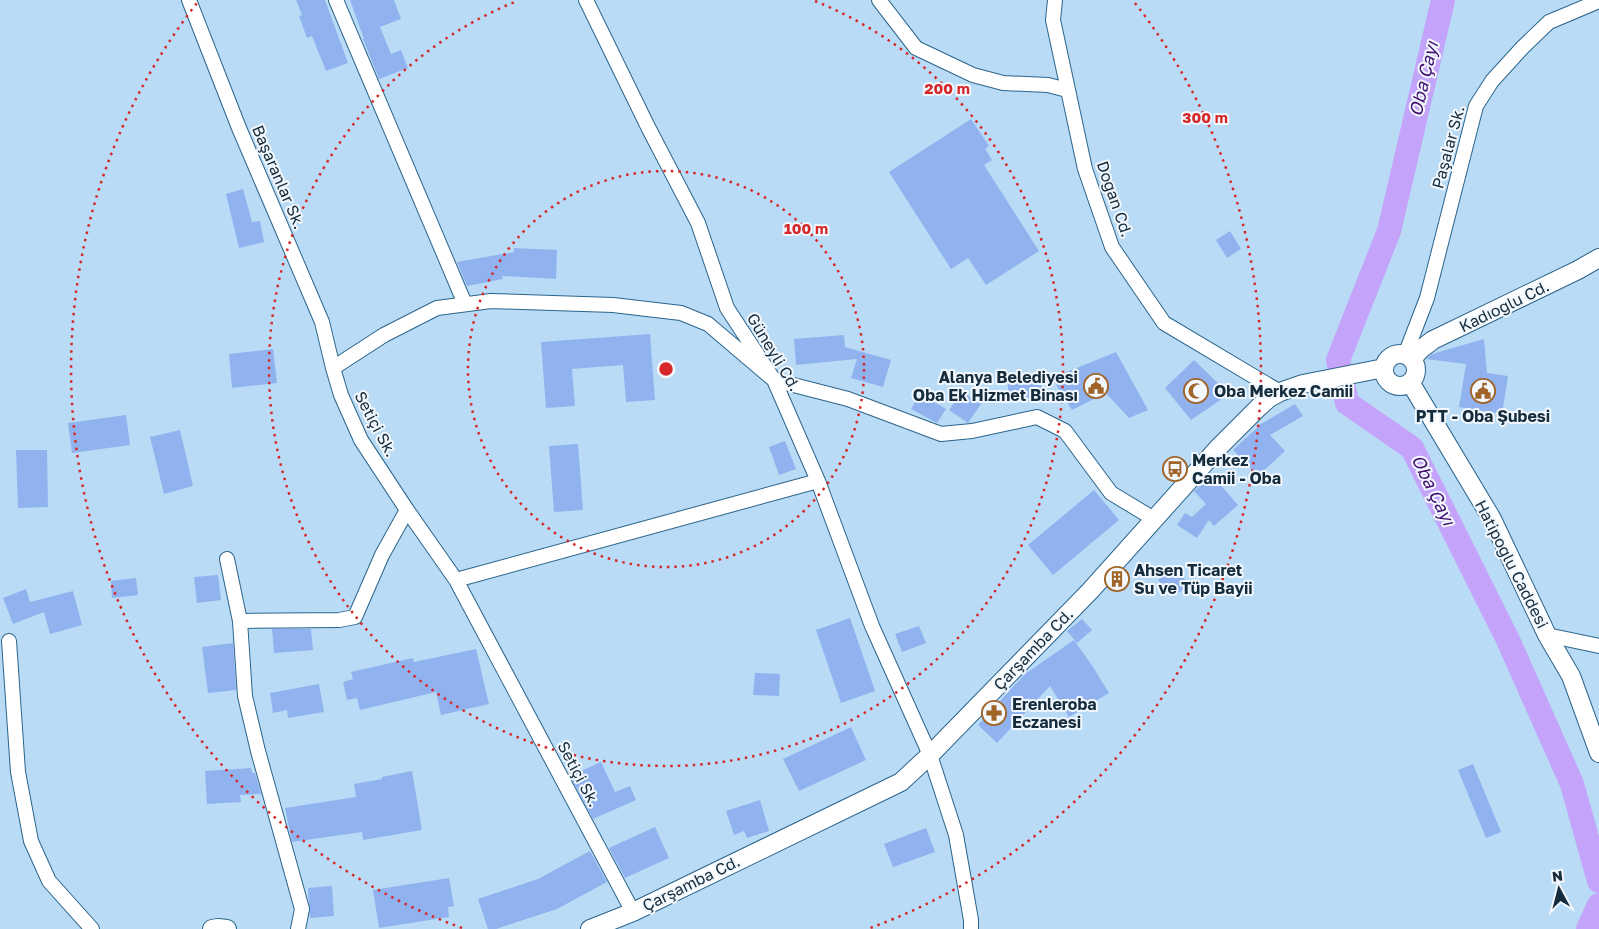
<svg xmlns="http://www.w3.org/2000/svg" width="1599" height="929" font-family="'Golos Text',sans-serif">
<rect width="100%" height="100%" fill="#b9dbf6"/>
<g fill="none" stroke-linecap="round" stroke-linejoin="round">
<path stroke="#c4a3fa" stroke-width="24" d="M 1443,0 L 1389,231 L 1338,360 L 1347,403 L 1412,448 L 1508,640 L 1572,784 L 1599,881
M 1588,929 L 1599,905"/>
</g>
<path fill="#90b3ef" d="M 296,0 L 325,0 L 348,63 L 326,71 L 312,36 L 307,38 L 299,16 L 302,15 Z
M 350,0 L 394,0 L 401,19 L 380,27 L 391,54 L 401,50 L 408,68 L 379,79 L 363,39 L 364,39 Z
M 971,119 L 989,146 L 985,149 L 992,160 L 984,165 L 1039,251 L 986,285 L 968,258 L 951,269 L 889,172 Z
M 243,189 L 252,222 L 260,221 L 264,242 L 239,248 L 226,194 Z
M 1230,231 L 1241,249 L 1227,258 L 1216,240 Z
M 514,248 L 557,250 L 556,279 L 502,276 L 503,279 L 467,286 L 457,262 L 514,252 Z
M 650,334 L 655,400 L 626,402 L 623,365 L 572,369 L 575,406 L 546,408 L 541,342 Z
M 844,335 L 845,347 L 891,360 L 883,387 L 851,378 L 857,359 L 796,365 L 794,339 Z
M 1484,339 L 1487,373 L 1508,376 L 1502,414 L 1459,407 L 1466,364 L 1426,359 L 1432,354 Z
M 273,349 L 277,383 L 232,388 L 229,354 Z
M 1116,352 L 1148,410 L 1129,418 L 1106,393 L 1072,410 L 1052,378 Z
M 1194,360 L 1229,394 L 1191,420 L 1165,388 Z
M 1040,374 L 1042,397 L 1009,399 L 1007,376 Z
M 962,391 L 981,404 L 968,423 L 949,410 Z
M 920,394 L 946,409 L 937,423 L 911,409 Z
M 1295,404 L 1303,416 L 1270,435 L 1285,451 L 1258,476 L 1233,450 L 1261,424 Z
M 126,415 L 130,445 L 72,453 L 68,423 Z
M 180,430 L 193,486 L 164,494 L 150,437 Z
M 785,441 L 796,469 L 779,475 L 769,447 Z
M 578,444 L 583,510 L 554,512 L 549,446 Z
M 16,450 L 47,450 L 48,507 L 18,508 Z
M 1212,475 L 1238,505 L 1214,526 L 1209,520 L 1197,538 L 1177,525 L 1185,513 L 1192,517 L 1206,504 L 1194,491 Z
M 1094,490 L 1119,520 L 1053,575 L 1028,545 Z
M 1175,567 L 1189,585 L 1173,597 L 1158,580 Z
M 1123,570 L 1129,576 L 1112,589 L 1109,586 Z
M 218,575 L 221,600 L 197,603 L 194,577 Z
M 136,578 L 138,595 L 112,598 L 111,581 Z
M 26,589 L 30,602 L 73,591 L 82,625 L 50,634 L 44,612 L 13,624 L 3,598 Z
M 850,618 L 875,691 L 841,703 L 816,630 Z
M 1082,619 L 1092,630 L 1077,643 L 1067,631 Z
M 919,626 L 926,643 L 902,652 L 895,634 Z
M 272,629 L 311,629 L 313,650 L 274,653 Z
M 1074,640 L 1093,667 L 1109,693 L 1069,717 L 1050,686 L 997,743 L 978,725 L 1025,674 Z
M 233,643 L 236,690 L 208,693 L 202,647 Z
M 476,649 L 489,704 L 441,715 L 436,692 L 360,710 L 357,698 L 347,700 L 343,682 L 353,679 L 351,672 L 413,658 L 414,662 Z
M 755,673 L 780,674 L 779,696 L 753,695 Z
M 319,684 L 324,712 L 288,718 L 287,710 L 273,713 L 270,693 Z
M 851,727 L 866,760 L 799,791 L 783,759 Z
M 601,762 L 615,792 L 630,786 L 636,800 L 593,819 L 570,776 Z
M 1473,764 L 1501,832 L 1486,838 L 1458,770 Z
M 251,768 L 252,773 L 255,773 L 261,794 L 240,795 L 241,802 L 207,804 L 205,771 Z
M 412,771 L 422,830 L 363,840 L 362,832 L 292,842 L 285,808 L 356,797 L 354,784 L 382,779 L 382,777 Z
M 760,800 L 769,831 L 747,838 L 744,831 L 734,835 L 726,811 Z
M 655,827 L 669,858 L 625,878 L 609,848 Z
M 926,828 L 935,852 L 893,867 L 884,844 Z
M 590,851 L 607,882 L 557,909 L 496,929 L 488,929 L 478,899 L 538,879 Z
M 449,878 L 454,906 L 448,907 L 449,917 L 379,928 L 373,890 Z
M 332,886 L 334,916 L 310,918 L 308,888 Z"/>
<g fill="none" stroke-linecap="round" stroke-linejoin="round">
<defs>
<path id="minor" d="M 189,0 L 239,128 L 322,322 L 333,368
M 336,0 L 465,304
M 586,0 L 648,127 L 698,223 L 727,308 L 774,380 L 818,481 L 872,626 L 930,755 L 956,835 L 971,920 L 971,929
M 879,0 L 916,48 L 973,75 L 1003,83 L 1048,85 L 1067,90
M 1055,0 L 1053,20 L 1085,169 L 1112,247 L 1164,323 L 1280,392
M 1405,355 L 1427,298 L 1476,106 L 1492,81 L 1523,47 L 1549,22 L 1599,1
M 227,559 L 240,621 L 245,696 L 258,751 L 302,909 L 298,929
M 456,580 L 818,481
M 240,621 L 339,620 L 355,617 L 382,555 L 407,510
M 1547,635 L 1599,646
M 9,641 L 18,772 L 31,841 L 49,881 L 92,929
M 633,912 L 456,580 L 407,510 L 361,440 L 341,395 L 333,368 L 384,335 L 437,308 L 491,301 L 613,305 L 681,313 L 708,324 L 774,380 L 848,399 L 941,434 L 972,431 L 1037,417 L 1065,431 L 1111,493 L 1154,519"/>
<path id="tertiary" d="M1384 370a16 16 0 1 1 32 0a16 16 0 1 1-32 0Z
M 1412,359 L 1421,349 L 1433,340 L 1578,270 L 1599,258
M 1410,382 L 1492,519 L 1547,635 L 1571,676 L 1599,753
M 212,929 L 218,928 L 227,929
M 590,929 L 633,912 L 901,782 L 930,755 L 1090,591 L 1219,447 L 1259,407 L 1269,398 L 1280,392 L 1303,384 L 1384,368"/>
</defs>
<use href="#minor" stroke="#2b648b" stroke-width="16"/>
<use href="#tertiary" stroke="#2b648b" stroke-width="20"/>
<use href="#minor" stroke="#fff" stroke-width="14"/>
<use href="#tertiary" stroke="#fff" stroke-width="18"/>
</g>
<g fill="none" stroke="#d62828" stroke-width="2.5" stroke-dasharray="2.5 5">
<circle cx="666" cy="369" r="198"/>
<path d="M815 1A397 397 0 1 1 517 1"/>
<path d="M462 928A595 595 0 0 1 197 3M1135 3A595 595 0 0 1 870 928"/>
</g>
<defs>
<symbol id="civic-ring" viewBox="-11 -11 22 22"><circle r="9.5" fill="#f2f8fd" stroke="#a06328" stroke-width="1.5"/><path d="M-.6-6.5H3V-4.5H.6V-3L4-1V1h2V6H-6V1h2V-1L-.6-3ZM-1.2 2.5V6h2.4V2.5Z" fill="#a06328"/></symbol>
<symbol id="mosque-ring" viewBox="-11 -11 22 22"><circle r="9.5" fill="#f2f8fd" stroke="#a06328" stroke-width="1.5"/><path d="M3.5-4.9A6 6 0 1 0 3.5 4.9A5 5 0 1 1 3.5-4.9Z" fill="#a06328"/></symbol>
<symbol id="bus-ring" viewBox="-11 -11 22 22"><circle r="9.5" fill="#f2f8fd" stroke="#a06328" stroke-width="1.5"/><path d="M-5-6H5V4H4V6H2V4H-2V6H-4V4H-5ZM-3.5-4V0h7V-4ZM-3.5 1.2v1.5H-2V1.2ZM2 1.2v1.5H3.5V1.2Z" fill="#a06328"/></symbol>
<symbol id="building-ring" viewBox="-11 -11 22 22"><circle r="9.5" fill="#f2f8fd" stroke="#a06328" stroke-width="1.5"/><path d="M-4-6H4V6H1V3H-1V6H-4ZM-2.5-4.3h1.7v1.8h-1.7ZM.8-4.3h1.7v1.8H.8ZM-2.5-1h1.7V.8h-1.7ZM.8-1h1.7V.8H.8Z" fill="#a06328"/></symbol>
<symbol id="pharmacy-ring" viewBox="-11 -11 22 22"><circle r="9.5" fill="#f2f8fd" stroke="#a06328" stroke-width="1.5"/><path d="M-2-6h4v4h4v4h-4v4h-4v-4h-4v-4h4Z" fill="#a06328"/></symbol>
</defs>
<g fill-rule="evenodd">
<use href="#civic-ring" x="1082" y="372" width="28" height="28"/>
<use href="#mosque-ring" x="1182" y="377" width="28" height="28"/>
<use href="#civic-ring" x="1469" y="377" width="28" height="28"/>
<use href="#bus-ring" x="1161" y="455" width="28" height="28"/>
<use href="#building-ring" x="1103" y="565" width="28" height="28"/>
<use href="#pharmacy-ring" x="980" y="699" width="28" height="28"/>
</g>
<g text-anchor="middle" stroke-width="4" stroke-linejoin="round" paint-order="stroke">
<g font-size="16" fill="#152c3d" stroke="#f2f8fd">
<text transform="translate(1448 147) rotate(-75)" y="6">Paşalar Sk.</text>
<text transform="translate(279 177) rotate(67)" y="6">Başaranlar Sk.</text>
<text transform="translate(1115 199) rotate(71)" y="6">Doğan Cd.</text>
<text transform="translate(1504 306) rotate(-26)" y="6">Kadıoğlu Cd.</text>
<text transform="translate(774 352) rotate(59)" y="6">Güneyli Cd.</text>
<text transform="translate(376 424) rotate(62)" y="6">Setiçi Sk.</text>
<text transform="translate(1512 564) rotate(63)" y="6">Hatipoğlu Caddesi</text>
<text transform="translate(1033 649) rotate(-46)" y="6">Çarşamba Cd.</text>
<text transform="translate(579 774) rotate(62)" y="6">Setiçi Sk.</text>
<text transform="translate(691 883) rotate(-26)" y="6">Çarşamba Cd.</text>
</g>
<g font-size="16" font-weight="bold" fill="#152c3d" stroke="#f2f8fd" text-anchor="start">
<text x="1078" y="383" text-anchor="end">Alanya Belediyesi<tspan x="1078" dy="18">Oba Ek Hizmet Binası</tspan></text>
<text x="1214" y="397">Oba Merkez Camii</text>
<text x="1483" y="422" text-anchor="middle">PTT - Oba Şubesi</text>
<text x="1192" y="466">Merkez<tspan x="1192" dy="18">Camii - Oba</tspan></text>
<text x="1134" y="576">Ahsen Ticaret<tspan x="1134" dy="18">Su ve Tüp Bayii</tspan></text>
<text x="1012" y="710">Erenleroba<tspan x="1012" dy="18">Eczanesi</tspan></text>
</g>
<g font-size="18" font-style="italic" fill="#431272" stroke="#f2f8fd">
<text transform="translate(1424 79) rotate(-77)" y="6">Oba Çayı</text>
<text transform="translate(1433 490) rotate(64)" y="6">Oba Çayı</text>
</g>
</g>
<circle cx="666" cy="369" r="8" fill="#d62828" stroke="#f2f8fd" stroke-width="2.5"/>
<g font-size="15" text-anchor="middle" font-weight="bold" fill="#d62828" stroke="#f2f8fd" stroke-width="4" stroke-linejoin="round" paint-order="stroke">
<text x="947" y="94">200 m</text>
<text x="1205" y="123">300 m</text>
<text x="806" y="234">100 m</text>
</g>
<g transform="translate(1559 889) rotate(353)" stroke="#f2f8fd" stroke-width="4" paint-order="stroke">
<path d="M0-4L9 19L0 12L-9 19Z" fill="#152c3d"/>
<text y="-8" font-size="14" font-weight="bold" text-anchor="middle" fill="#152c3d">N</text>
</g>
</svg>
